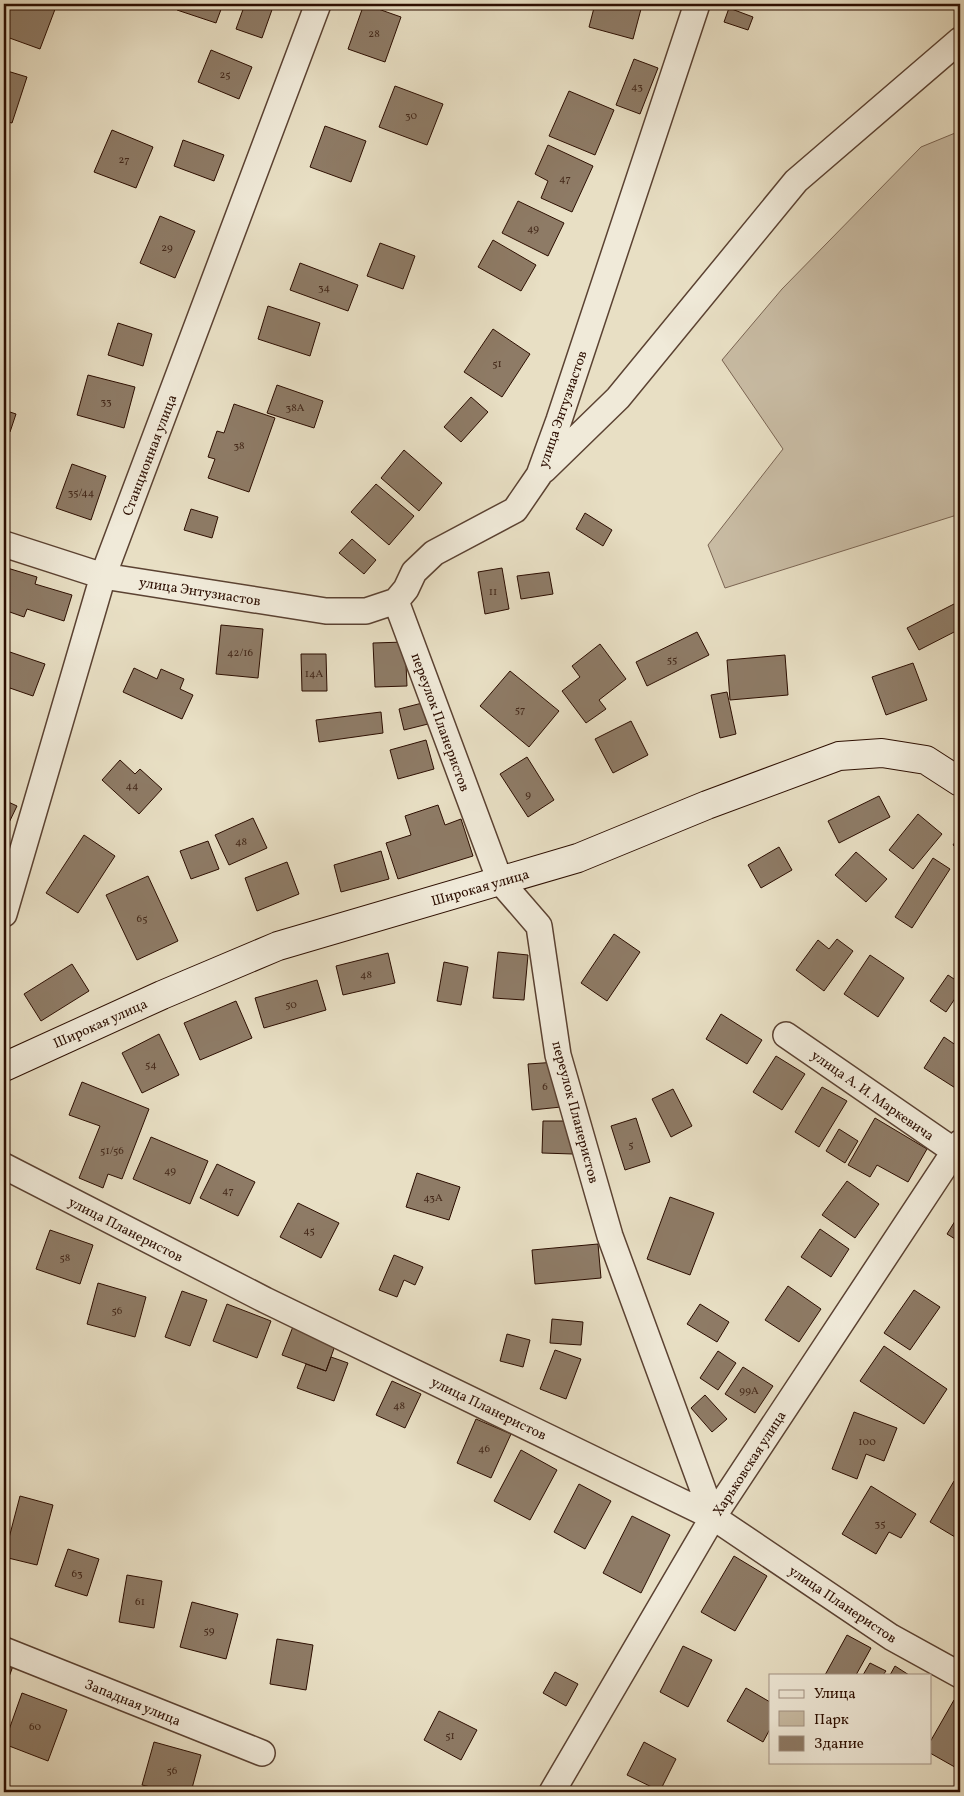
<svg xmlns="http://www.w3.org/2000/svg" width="964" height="1796" font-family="Vollkorn,serif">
<rect width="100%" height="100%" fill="#e8dfc4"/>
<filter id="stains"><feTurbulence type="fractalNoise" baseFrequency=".004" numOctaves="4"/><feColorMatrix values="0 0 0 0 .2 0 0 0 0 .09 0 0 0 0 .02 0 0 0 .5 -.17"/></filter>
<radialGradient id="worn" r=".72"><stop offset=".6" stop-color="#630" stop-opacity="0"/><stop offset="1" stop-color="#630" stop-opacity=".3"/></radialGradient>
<path fill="#c8bba3" stroke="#7a6452" d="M 960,131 L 960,514 L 725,588 L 708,545 L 783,449 L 722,360 L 782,289 L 921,147 Z"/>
<path fill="#8e7b66" stroke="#2c0e01" d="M 4,4 L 57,4 L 40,49 L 4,36 Z
M 179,4 L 223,4 L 216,23 L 177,10 Z
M 245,4 L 274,4 L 262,38 L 236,29 Z
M 364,4 L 401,17 L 385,62 L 348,49 Z
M 595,4 L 623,4 L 641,9 L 633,39 L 589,27 Z
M 729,8 L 753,17 L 748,30 L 724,22 Z
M 211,50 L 252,67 L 239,99 L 198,82 Z
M 634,59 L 658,68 L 640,114 L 616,105 Z
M 4,70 L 27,77 L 12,123 L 4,121 Z
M 395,86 L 443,104 L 427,145 L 379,127 Z
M 569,91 L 614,110 L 595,155 L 549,136 Z
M 325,126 L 366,141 L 351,182 L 310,167 Z
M 112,130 L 153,147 L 136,188 L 94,172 Z
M 183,140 L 224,155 L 214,181 L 174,166 Z
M 548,145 L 593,166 L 572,212 L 541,198 L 548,181 L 535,174 Z
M 518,201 L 564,223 L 548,256 L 502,233 Z
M 160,216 L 195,231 L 175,278 L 140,263 Z
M 493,240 L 536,265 L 521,291 L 478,267 Z
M 380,243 L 415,256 L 403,289 L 367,276 Z
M 300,263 L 358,285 L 348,311 L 290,290 Z
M 268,306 L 320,323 L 310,356 L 258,339 Z
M 118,323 L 152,334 L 143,366 L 108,355 Z
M 493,329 L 530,354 L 502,397 L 464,372 Z
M 88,375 L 135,387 L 124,428 L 77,415 Z
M 277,385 L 323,401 L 314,428 L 267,413 Z
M 471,397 L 488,412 L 461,442 L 444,427 Z
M 234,404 L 275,418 L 249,492 L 208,478 L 215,459 L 208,457 L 217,431 L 224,433 Z
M 4,410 L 16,414 L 10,432 L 4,430 Z
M 404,450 L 442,483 L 419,511 L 381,478 Z
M 72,464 L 106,476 L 91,520 L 56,508 Z
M 376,484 L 414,516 L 389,545 L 351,512 Z
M 191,509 L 218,517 L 212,538 L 184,530 Z
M 585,513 L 612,530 L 603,546 L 576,529 Z
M 352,539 L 376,560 L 364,574 L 339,553 Z
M 4,567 L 37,577 L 35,584 L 72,595 L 64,621 L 27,609 L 24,617 L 4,610 Z
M 502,568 L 509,609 L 485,614 L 478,572 Z
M 549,572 L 553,594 L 521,599 L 517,576 Z
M 954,604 L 960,615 L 960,629 L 919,650 L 907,628 Z
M 221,625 L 263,629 L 258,678 L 216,674 Z
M 697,632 L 709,655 L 647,686 L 636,662 Z
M 405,642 L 407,686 L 375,687 L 373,643 Z
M 600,644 L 626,679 L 599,700 L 606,709 L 586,723 L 562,691 L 580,677 L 572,666 Z
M 4,650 L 45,664 L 33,696 L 4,686 Z
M 301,654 L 326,654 L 327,691 L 302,691 Z
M 785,655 L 788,695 L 730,700 L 727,660 Z
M 913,663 L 927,700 L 886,715 L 872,677 Z
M 134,668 L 157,679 L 161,669 L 184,679 L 180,689 L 193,695 L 182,719 L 123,692 Z
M 510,671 L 559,711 L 529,747 L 480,706 Z
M 727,692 L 736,734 L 720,738 L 711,695 Z
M 426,702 L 432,723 L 404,730 L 399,709 Z
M 381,712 L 383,733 L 319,742 L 316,720 Z
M 631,721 L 648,755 L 613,773 L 595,739 Z
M 426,740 L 434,769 L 398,779 L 390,750 Z
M 527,757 L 554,800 L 528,817 L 500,774 Z
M 120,760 L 135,774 L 140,769 L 162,789 L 139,814 L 102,780 Z
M 879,796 L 890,817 L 839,843 L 828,821 Z
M 4,800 L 17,806 L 4,833 Z
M 438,805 L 445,825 L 461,819 L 473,856 L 398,879 L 386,843 L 411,835 L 405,816 Z
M 918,814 L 942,834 L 913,869 L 889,850 Z
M 253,818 L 267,848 L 229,865 L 215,835 Z
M 84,835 L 115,856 L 78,913 L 46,893 Z
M 960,835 L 960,851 L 953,845 Z
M 208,841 L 219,869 L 191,879 L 180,851 Z
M 779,847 L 792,870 L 761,888 L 748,865 Z
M 381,851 L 389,879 L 341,892 L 334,865 Z
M 856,852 L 887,879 L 866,902 L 835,875 Z
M 933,858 L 950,869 L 912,928 L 895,917 Z
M 287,862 L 299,894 L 257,911 L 245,878 Z
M 148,876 L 178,941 L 137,960 L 106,895 Z
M 614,934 L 640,952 L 607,1001 L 581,983 Z
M 837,939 L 853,951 L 824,991 L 796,970 L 818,940 L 829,949 Z
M 498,952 L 528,955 L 524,1000 L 493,998 Z
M 388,953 L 395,983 L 343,995 L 336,966 Z
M 870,955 L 904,978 L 878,1017 L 844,994 Z
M 444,962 L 468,967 L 461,1005 L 437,1001 Z
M 72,964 L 89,991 L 41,1021 L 24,994 Z
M 948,975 L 960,983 L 960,991 L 946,1012 L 930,1001 Z
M 317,980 L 326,1010 L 264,1028 L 255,998 Z
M 236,1001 L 252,1038 L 200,1060 L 184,1023 Z
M 721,1014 L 762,1040 L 747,1064 L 706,1039 Z
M 159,1034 L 179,1075 L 142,1093 L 122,1053 Z
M 944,1037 L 960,1048 L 960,1091 L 924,1068 Z
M 776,1056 L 805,1074 L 782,1110 L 753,1092 Z
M 557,1062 L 561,1107 L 532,1110 L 528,1064 Z
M 82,1082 L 149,1109 L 122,1179 L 108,1174 L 103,1188 L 79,1178 L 100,1126 L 69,1115 Z
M 822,1087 L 847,1101 L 819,1147 L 795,1132 Z
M 673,1089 L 692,1126 L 671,1137 L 652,1099 Z
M 636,1118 L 650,1162 L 625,1170 L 611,1126 Z
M 875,1118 L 927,1149 L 908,1182 L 877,1165 L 870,1177 L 848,1165 Z
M 543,1121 L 574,1121 L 573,1154 L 542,1153 Z
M 839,1129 L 858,1141 L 845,1163 L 826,1151 Z
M 151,1137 L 208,1161 L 190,1204 L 133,1179 Z
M 217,1164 L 255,1182 L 238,1216 L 200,1198 Z
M 417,1173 L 460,1187 L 449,1220 L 406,1207 Z
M 847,1181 L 879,1204 L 855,1238 L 822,1215 Z
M 670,1197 L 714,1213 L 690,1275 L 647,1259 Z
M 298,1203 L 339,1223 L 321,1258 L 280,1237 Z
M 960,1213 L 960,1242 L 947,1234 Z
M 820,1229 L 849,1249 L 831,1277 L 801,1257 Z
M 50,1230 L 93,1245 L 80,1284 L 36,1269 Z
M 598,1244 L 601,1278 L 535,1284 L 532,1250 Z
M 394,1255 L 423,1267 L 415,1285 L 404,1280 L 397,1297 L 379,1290 Z
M 98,1283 L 146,1297 L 135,1337 L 87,1324 Z
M 788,1286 L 821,1309 L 799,1342 L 765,1320 Z
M 914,1290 L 940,1307 L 910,1350 L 884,1333 Z
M 182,1291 L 207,1300 L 190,1346 L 165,1337 Z
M 227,1304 L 271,1321 L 257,1358 L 213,1341 Z
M 700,1304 L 729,1322 L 717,1342 L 687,1324 Z
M 552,1319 L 583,1322 L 581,1345 L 550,1343 Z
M 294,1324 L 337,1340 L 326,1371 L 282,1355 Z
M 507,1334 L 530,1340 L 523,1367 L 500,1361 Z
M 884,1346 L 947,1389 L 924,1424 L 860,1381 Z
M 555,1350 L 581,1359 L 566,1399 L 540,1389 Z
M 718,1351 L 736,1363 L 718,1390 L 700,1378 Z
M 331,1357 L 348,1363 L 334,1401 L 297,1388 L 306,1364 L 326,1371 Z
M 743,1367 L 773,1386 L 755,1413 L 725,1394 Z
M 392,1381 L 421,1394 L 405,1428 L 376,1415 Z
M 705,1395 L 727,1419 L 712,1432 L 691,1408 Z
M 854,1412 L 897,1428 L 884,1461 L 866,1454 L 857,1479 L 832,1469 Z
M 476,1419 L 511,1434 L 491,1478 L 457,1463 Z
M 521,1450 L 557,1470 L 530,1520 L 494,1501 Z
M 954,1481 L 960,1485 L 960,1540 L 930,1522 Z
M 579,1484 L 611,1501 L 585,1549 L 554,1532 Z
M 871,1486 L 916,1514 L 901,1538 L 889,1532 L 876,1554 L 842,1534 Z
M 20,1496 L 53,1505 L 37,1565 L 4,1557 Z
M 632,1516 L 670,1535 L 641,1593 L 603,1573 Z
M 68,1549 L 99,1559 L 87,1596 L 55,1586 Z
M 734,1556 L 767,1576 L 735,1631 L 701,1612 Z
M 127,1575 L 162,1581 L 154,1628 L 119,1622 Z
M 192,1602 L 238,1614 L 226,1659 L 180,1647 Z
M 847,1635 L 871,1648 L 856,1675 L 825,1675 Z
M 277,1639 L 313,1645 L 306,1690 L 270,1684 Z
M 683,1646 L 712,1660 L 688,1707 L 660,1692 Z
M 4,1663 L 13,1666 L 6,1685 L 4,1685 Z
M 870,1663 L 886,1671 L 883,1675 L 863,1675 Z
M 895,1666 L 909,1675 L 890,1675 Z
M 555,1672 L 578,1684 L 566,1706 L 543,1693 Z
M 746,1688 L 770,1702 L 770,1729 L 763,1742 L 727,1721 Z
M 22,1693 L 67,1710 L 48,1761 L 4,1744 Z
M 954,1700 L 960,1703 L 960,1770 L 930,1753 L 930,1742 Z
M 439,1711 L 477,1730 L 461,1760 L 424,1740 Z
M 154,1742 L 201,1755 L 191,1792 L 172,1792 L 142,1785 Z
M 644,1742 L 676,1759 L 660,1791 L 627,1775 Z"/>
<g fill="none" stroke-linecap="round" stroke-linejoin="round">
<defs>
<path id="street" d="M 544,470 L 618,398 L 796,181 L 960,40
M 4,544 L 103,576 L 326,611 L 366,611 L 396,601 L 406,589 L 414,572 L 434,553 L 515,510 L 539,475 L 559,420 L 697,4
M 396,601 L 500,881 L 539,926 L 558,1055 L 610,1236 L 713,1517
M 4,914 L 103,576 L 318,4
M 786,1035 L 960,1155
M 4,1166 L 265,1300 L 713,1517 L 891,1637 L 960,1675
M 4,1650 L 262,1753
M 552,1792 L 713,1517 L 960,1143"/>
<path id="secondary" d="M 4,1067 L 162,995 L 278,946 L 578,858 L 707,805 L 839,756 L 882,753 L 926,760 L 960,782"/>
</defs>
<use href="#street" stroke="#5b4232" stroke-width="28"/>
<use href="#secondary" stroke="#2c0e01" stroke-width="30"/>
<use href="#street" stroke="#f0ead9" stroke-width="25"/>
<use href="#secondary" stroke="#f0ead9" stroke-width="28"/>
</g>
<g text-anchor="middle" stroke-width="5" stroke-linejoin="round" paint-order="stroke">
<g font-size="11" fill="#44291a">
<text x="374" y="37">28</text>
<text x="225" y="78">25</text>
<text x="637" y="90">43</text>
<text x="411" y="119">30</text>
<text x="124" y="163">27</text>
<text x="565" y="182">47</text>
<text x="533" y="232">49</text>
<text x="167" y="251">29</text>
<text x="324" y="291">34</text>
<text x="497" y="367">51</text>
<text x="106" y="405">33</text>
<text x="295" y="411">38А</text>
<text x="239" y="449">38</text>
<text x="81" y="496">35/44</text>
<text x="493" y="595">11</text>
<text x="240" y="656">42/16</text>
<text x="672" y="663">55</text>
<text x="314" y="677">14А</text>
<text x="520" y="713">57</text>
<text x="132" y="789">44</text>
<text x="528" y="798">9</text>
<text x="241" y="845">48</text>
<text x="142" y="922">65</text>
<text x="366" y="978">48</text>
<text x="291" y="1008">50</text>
<text x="151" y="1068">54</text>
<text x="545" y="1090">6</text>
<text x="631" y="1148">5</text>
<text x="112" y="1154">51/56</text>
<text x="170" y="1174">49</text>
<text x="228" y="1194">47</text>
<text x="433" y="1201">43А</text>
<text x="309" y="1234">45</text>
<text x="65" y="1261">58</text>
<text x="117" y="1314">56</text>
<text x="749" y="1394">99А</text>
<text x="399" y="1409">48</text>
<text x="867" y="1445">100</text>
<text x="484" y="1452">46</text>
<text x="880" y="1527">35</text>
<text x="77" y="1577">63</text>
<text x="140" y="1605">61</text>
<text x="209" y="1634">59</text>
<text x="35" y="1730">60</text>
<text x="450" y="1739">51</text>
<text x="172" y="1774">56</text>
</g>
<g font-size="14" fill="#2c0e01" stroke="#f0ead9">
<text transform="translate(562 409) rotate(-71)" y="5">улица Энтузиастов</text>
<text transform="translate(149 455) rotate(-69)" y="5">Станционная улица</text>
<text transform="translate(200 591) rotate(9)" y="5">улица Энтузиастов</text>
<text transform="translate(441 722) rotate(70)" y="5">переулок Планеристов</text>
<text transform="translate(480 887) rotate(-16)" y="5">Широкая улица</text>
<text transform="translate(100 1023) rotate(-24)" y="5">Широкая улица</text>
<text transform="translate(873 1095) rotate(35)" y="5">улица А. И. Маркевича</text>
<text transform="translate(576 1112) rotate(75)" y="5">переулок Планеристов</text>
<text transform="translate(126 1229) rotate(27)" y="5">улица Планеристов</text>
<text transform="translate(489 1408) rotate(26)" y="5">улица Планеристов</text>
<text transform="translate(749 1463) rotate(-57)" y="5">Харьковская улица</text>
<text transform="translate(843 1604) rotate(34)" y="5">улица Планеристов</text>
<text transform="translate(133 1702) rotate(22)" y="5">Западная улица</text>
</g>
</g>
<rect width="964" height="1796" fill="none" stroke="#e8dfc4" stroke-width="20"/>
<rect x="5" y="5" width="954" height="1786" fill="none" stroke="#2c0e01" stroke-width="2.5"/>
<rect x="10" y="10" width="944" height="1776" fill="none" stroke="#2c0e01"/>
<rect x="769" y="1674" width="162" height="90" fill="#f0ead9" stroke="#a29283"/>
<rect x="779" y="1690" width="25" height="8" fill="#f0ead9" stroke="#a29283"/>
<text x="814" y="1698" font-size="15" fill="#2c0e01">Улица</text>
<rect x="779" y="1711" width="25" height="15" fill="#c8bba3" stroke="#a29283"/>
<text x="814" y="1724" font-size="15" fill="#2c0e01">Парк</text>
<rect x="779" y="1736" width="25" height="15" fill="#8e7b66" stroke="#a29283"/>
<text x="814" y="1748" font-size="15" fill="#2c0e01">Здание</text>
<rect width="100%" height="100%" filter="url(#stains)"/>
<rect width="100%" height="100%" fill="url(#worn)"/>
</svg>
